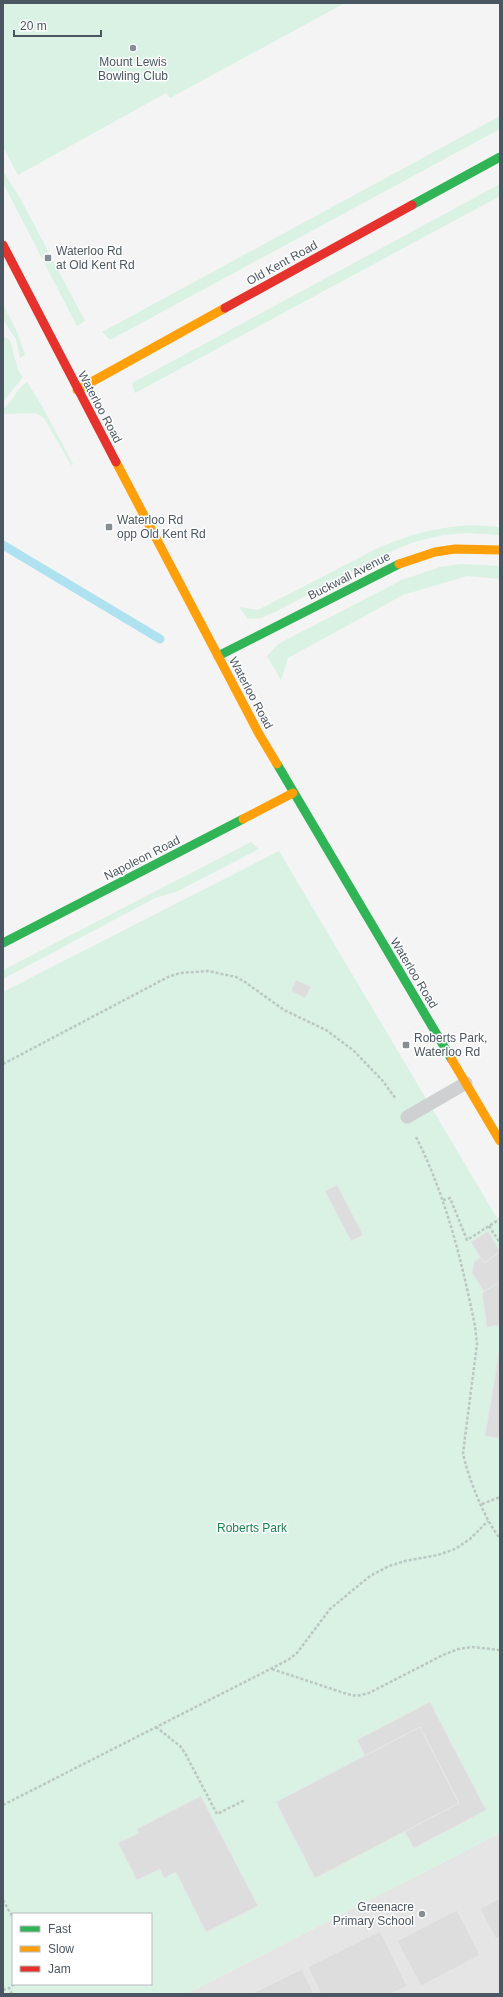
<svg xmlns="http://www.w3.org/2000/svg" width="503" height="1997" font-family="Helvetica,sans-serif">
<rect width="100%" height="100%" fill="#f4f4f4"/>
<path fill="#e6e5e6" d="M 500,1833 L 500,1994 L 186,1994 Z"/>
<path fill="#d9f2e3" fill-rule="evenodd" d="M 3,3 L 345,3 L 170,98 L 166,93 L 18,175 L 3,147 Z
M 500,116 L 500,129 L 110,340 L 102,332 Z
M 3,171 L 20,198 L 85,321 L 77,326 L 3,183 Z
M 500,184 L 500,196 L 135,393 L 132,383 Z
M 3,304 L 18,334 L 25,355 L 20,358 L 16,339 L 3,320 Z
M 3,336 L 10,340 L 18,370 L 23,377 L 3,402 Z
M 27,382 L 42,406 L 73,464 L 71,465 L 44,418 L 35,413 L 3,414 L 3,409 C 13,402 16,389 27,382 Z
M 473,525 L 500,527 L 500,535 L 468,533 L 443,535 L 414,542 L 392,551 L 275,612 L 261,618 L 248,619 L 239,607 L 258,610 L 378,548 C 411,534 438,527 473,525 Z
M 460,564 L 500,566 L 500,579 L 467,576 L 403,595 L 288,658 L 281,680 L 267,656 L 278,644 L 402,580 L 440,567 Z
M 251,842 L 259,849 L 178,891 L 155,898 L 3,979 L 3,970 Z
M 279,851 L 500,1223 L 500,1833 L 186,1994 L 3,1994 L 3,992 ZM 13,1914 L 151,1914 L 151,1984 L 13,1984 Z"/>
<g fill="none" stroke-linecap="round" stroke-linejoin="round">
<path stroke="#aee2f0" stroke-width="9" d="M 3,545 L 160,639"/>
</g>
<path fill="#ddddde" stroke="#e5e6e7" d="M 296,980 L 311,987 L 305,998 L 291,991 Z
M 337,1185 L 363,1235 L 351,1241 L 325,1191 Z
M 488,1231 L 500,1252 L 484,1263 L 471,1242 Z
M 500,1252 L 500,1282 L 484,1291 L 472,1273 L 474,1262 L 481,1257 L 484,1263 Z
M 500,1282 L 500,1325 L 487,1327 L 482,1293 Z
M 500,1348 L 500,1438 L 485,1436 Z
M 430,1702 L 486,1810 L 414,1848 L 405,1832 L 459,1803 L 420,1727 L 365,1756 L 357,1740 Z
M 420,1727 L 459,1803 L 315,1878 L 276,1802 Z
M 201,1796 L 258,1906 L 206,1932 L 176,1872 L 164,1878 L 160,1869 L 137,1880 L 118,1843 L 139,1833 L 137,1829 Z
M 500,1898 L 500,1937 L 496,1939 L 480,1909 Z
M 457,1910 L 480,1955 L 421,1986 L 397,1941 Z
M 380,1931 L 407,1986 L 391,1994 L 321,1994 L 308,1967 Z
M 302,1969 L 314,1994 L 251,1994 Z"/>
<g fill="none" stroke-linecap="round" stroke-linejoin="round">
<path stroke="#bcc7c4" stroke-width="2.5" stroke-dasharray="3 2" stroke-linecap="butt" d="M 3,1064 L 168,977 L 180,973 L 208,971 L 236,977 L 245,982 L 284,1010 L 326,1030 L 354,1051 L 382,1080 L 396,1099
M 416,1137 C 446,1196 462,1262 475,1326 L 477,1344 L 463,1453 C 467,1475 486,1523 500,1538
M 443,1200 L 450,1198 L 467,1240 L 500,1219
M 489,1226 L 500,1243
M 499,1248 L 500,1248
M 482,1504 L 500,1497
M 272,1669 L 347,1694 L 357,1696 L 369,1693 L 443,1655 L 458,1649 L 472,1647 L 500,1650
M 156,1727 L 180,1746 L 185,1753 L 217,1814 L 245,1800
M 3,1805 L 288,1660 L 297,1653 L 330,1609 L 370,1576 L 389,1566 L 405,1561 L 438,1555 L 455,1549 L 470,1539 L 488,1521
M 3,1900 L 13,1918
M 3,1990 L 9,1988
M 12,1994 L 9,1988 L 14,1984"/>
<path stroke="#ced0d2" stroke-width="13" d="M 407,1117 L 466,1083"/>
<path stroke="#30b455" stroke-width="9" d="M 412,205 L 500,157
M 218,656 L 399,564
M 277,764 L 452,1060
M 3,943 L 243,819"/>
<path stroke="#ff9f0a" stroke-width="9" d="M 77,390 L 225,308
M 116,462 L 259,734 L 277,764
M 399,564 L 435,552 L 455,549 L 500,550
M 243,819 L 293,793
M 452,1060 L 500,1141"/>
<path stroke="#e5322d" stroke-width="9" d="M 3,245 L 116,462
M 225,308 L 412,205"/>
</g>
<g fill="#868d94" stroke="#fff" stroke-width="1.5">
<circle cx="133" cy="48" r="4"/>
<rect x="44" y="254" width="8" height="8" rx="2"/>
<rect x="105" y="523" width="8" height="8" rx="2"/>
<rect x="402" y="1041" width="8" height="8" rx="2"/>
<circle cx="422" cy="1914" r="4"/>
</g>
<g text-anchor="middle" stroke-width="3" stroke-linejoin="round" paint-order="stroke">
<g font-size="12" fill="#4a5661" stroke="#fff" text-anchor="start">
<text x="133" y="66" text-anchor="middle">Mount Lewis<tspan x="133" dy="14">Bowling Club</tspan></text>
<text x="56" y="255">Waterloo Rd<tspan x="56" dy="14">at Old Kent Rd</tspan></text>
<text x="117" y="524">Waterloo Rd<tspan x="117" dy="14">opp Old Kent Rd</tspan></text>
<text x="414" y="1042">Roberts Park,<tspan x="414" dy="14">Waterloo Rd</tspan></text>
<text x="414" y="1911" text-anchor="end">Greenacre<tspan x="414" dy="14">Primary School</tspan></text>
</g>
<g font-size="12" fill="#4a5661" stroke="#fff">
<text transform="translate(282 263) rotate(-29)" y="4">Old Kent Road</text>
<text transform="translate(100 407) rotate(62)" y="4">Waterloo Road</text>
<text transform="translate(349 576) rotate(-27)" y="4">Buckwall Avenue</text>
<text transform="translate(251 693) rotate(62)" y="4">Waterloo Road</text>
<text transform="translate(142 858) rotate(-27)" y="4">Napoleon Road</text>
<text transform="translate(414 973) rotate(59)" y="4">Waterloo Road</text>
</g>
<g font-size="12" fill="#17864f" stroke="#fff">
<text x="252" y="1532">Roberts Park</text>
</g>
</g>
<rect width="503" height="1997" fill="none" stroke="#4a5661" stroke-width="8"/>
<rect x="12" y="1913" width="140" height="72" fill="#ffffff" stroke="#b7bbc0"/>
<rect x="20" y="1926" width="20" height="6" fill="#30b455" stroke="#b7bbc0"/>
<text x="48" y="1933" font-size="12" fill="#4a5661">Fast</text>
<rect x="20" y="1946" width="20" height="6" fill="#ff9f0a" stroke="#b7bbc0"/>
<text x="48" y="1953" font-size="12" fill="#4a5661">Slow</text>
<rect x="20" y="1966" width="20" height="6" fill="#e5322d" stroke="#b7bbc0"/>
<text x="48" y="1973" font-size="12" fill="#4a5661">Jam</text>
<path d="M14 30v6h87v-6" fill="none" stroke="#4a5661" stroke-width="2"/>
<text x="20" y="30" font-size="12" fill="#4a5661" stroke="#ffffff" stroke-width="3" paint-order="stroke">20 m</text>
</svg>
